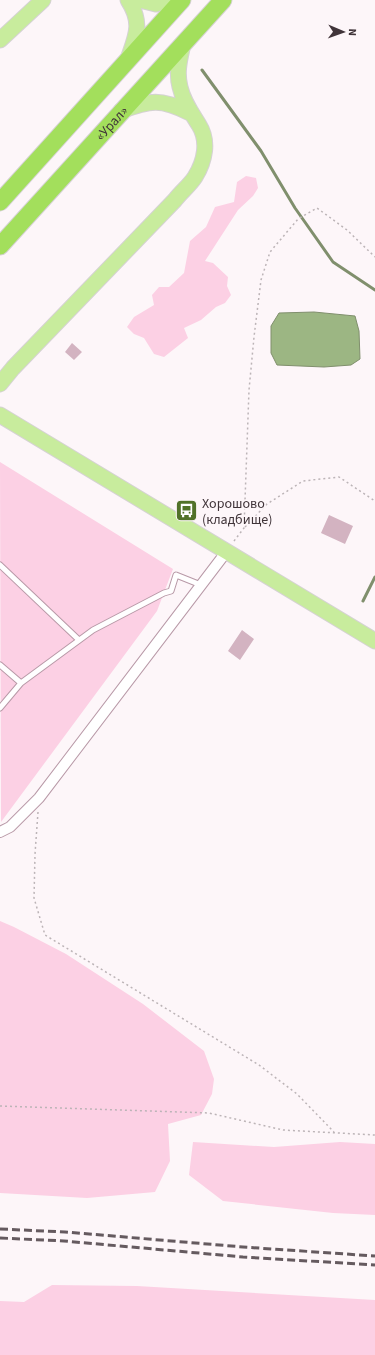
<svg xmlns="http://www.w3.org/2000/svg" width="375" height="1355" font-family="'Source Sans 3',sans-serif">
<rect width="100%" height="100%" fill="#fdf6f9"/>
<path fill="#fcd0e4" d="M 246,176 L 256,178 L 258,188 L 253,196 L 238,210 L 205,261 L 213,263 L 228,277 L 227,286 L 231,295 L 225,303 L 216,307 L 201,320 L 184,328 L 188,338 L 164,357 L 154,354 L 144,338 L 134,334 L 127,327 L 134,317 L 154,305 L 152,295 L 159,287 L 169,287 L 184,273 L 190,241 L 206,227 L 215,207 L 234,202 L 237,182 Z
M 0,462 L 173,569 L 157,611 L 1,822 Z
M 0,921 L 14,927 L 66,954 L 143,1004 L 204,1051 L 214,1079 L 212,1094 L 201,1115 L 168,1124 L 170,1161 L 155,1192 L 87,1198 L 0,1193 Z
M 193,1142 L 274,1147 L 340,1142 L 375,1144 L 375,1215 L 333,1213 L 223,1201 L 189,1175 Z
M 52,1285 L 137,1286 L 375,1300 L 375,1355 L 0,1355 L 0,1301 L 24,1302 Z"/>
<path fill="#9cb683" stroke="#808f6d" d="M 314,312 L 355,316 L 359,331 L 360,359 L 351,365 L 324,367 L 277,365 L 271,353 L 271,326 L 279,313 Z"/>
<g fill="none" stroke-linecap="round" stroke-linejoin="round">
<path stroke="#808f6d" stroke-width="3" d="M 202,70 L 261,151 L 295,208 L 333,262 L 375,290
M 363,601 L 375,577"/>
</g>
<path fill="#d3b3c1" d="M 72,343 L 82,352 L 74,360 L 65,352 Z
M 329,515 L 353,526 L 345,544 L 321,533 Z
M 242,630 L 254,639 L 240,660 L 228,651 Z"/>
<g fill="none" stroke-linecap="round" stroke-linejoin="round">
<defs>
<path id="lane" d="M 0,565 L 79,640
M 0,665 L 21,683
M 0,708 L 21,683 L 93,630 L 164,593 L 171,591 L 176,575 L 201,585"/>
<path id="street" d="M 0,832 L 10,827 L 39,798 L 227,551"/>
<path id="primary" d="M 128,0 C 143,23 136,36 128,59
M 140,0 L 156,4 L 172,0
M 0,40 L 43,0
M 121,111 C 150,100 161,98 190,113
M 0,384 L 13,368 L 175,200 C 181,192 190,185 195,177 C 205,161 209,141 199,125 C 191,112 183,101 180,87 C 176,72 180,58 183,44
M 0,415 L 375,641"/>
<g id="highway">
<path d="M 0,202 L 182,0"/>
<path id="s1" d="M 0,246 L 223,0"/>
</g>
</defs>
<use href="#lane" stroke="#b899a7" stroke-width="7"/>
<use href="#street" stroke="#b899a7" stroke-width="12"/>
<use href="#primary" stroke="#d5d2d3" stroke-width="17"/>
<use href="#highway" stroke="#d5d2d3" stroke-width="19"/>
<path stroke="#bcb4b7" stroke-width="1.5" stroke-dasharray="2 3" stroke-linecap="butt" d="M 245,527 L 267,504 L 303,481 L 339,477 L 375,501
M 234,541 L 244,528 L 249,390 L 254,337 L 261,280 L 270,252 L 298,219 L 317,208 L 347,230 L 375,257
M 38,812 L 35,854 L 34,898 L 45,935 L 259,1065 L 297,1094 L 334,1132
M 0,1106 L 209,1113 L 283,1130 L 375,1135"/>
<use href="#lane" stroke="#fff" stroke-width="5"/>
<use href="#street" stroke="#fff" stroke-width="10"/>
<use href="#primary" stroke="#c8ec9d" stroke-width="15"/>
<use href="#highway" stroke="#a3df5c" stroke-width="17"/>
<path stroke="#655a5f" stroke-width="3" stroke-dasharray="8 4" stroke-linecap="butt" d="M 0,1229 L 65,1232 L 243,1247 L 375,1256
M 0,1238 L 64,1241 L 243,1257 L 375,1265"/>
</g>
<defs>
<symbol id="bus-square" viewBox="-11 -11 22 22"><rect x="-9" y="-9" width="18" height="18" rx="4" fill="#517229" stroke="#fdf6f9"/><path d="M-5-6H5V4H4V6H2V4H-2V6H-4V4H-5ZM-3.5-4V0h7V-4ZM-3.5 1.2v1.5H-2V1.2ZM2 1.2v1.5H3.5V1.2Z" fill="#fff"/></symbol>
</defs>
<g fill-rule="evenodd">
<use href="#bus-square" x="174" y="498" width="25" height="25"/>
</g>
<g text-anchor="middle" stroke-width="3" stroke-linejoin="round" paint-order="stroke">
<g font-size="14" fill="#403439" stroke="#fdf6f9">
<text dy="5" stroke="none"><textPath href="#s1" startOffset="166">«Урал»</textPath></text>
</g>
<g font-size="14" fill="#403439" stroke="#fdf6f9" text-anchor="start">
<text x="202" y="508">Хорошово<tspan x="202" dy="16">(кладбище)</tspan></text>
</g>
</g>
<g transform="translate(343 32) rotate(92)" stroke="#fdf6f9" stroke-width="3" paint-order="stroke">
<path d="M0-3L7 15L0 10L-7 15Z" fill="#403439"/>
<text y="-6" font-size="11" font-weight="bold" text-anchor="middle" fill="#403439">N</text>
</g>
</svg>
